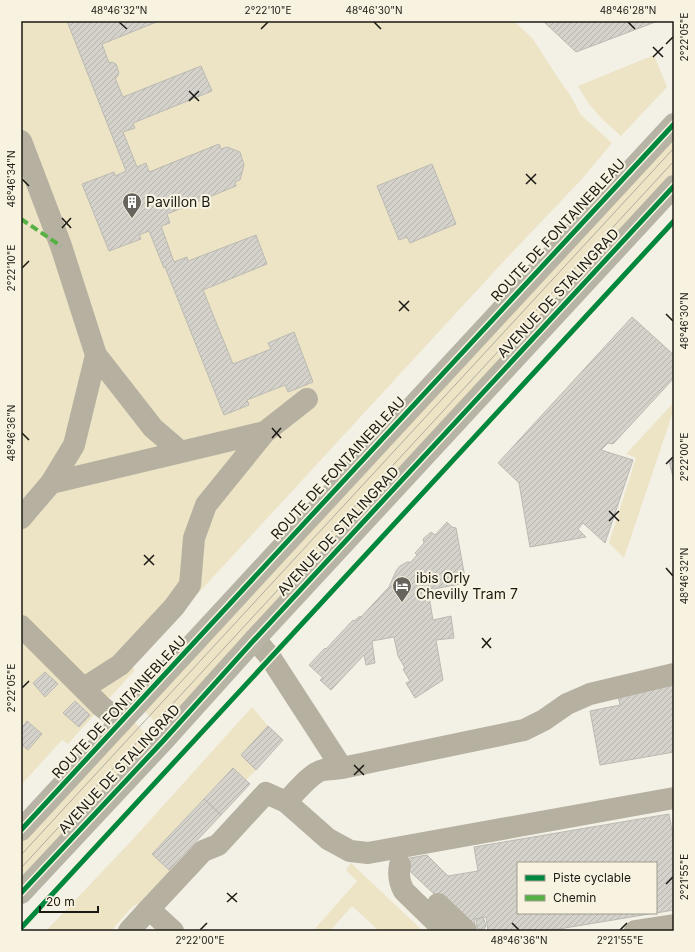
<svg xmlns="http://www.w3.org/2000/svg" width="695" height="952" font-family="Inter,sans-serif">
<defs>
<pattern id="building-hatch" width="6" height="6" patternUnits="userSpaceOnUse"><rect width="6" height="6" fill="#d4d2ca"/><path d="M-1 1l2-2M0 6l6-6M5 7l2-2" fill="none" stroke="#b5b4ad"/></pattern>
</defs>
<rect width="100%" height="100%" fill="#f3f0e6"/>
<path fill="#ede4c6" d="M 21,21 L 514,21 L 533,39 L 562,84 L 569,93 L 581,115 L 612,143 L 581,180 L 504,261 L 203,588 L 130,665 L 135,670 L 68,744 L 62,740 L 21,785 Z
M 654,55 L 667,87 L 621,136 L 602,119 L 588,103 L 578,86 Z
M 674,136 L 674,173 L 161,727 L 143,710 Z
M 674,402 L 674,409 L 624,558 L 609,543 L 636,458 L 626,454 Z
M 252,707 L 268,726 L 241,755 L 256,770 L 246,780 L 233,768 L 152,854 L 169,870 L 170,869 L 174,872 L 140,903 L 132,907 L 111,931 L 46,931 L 134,838 Z
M 133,721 L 151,738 L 21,879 L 21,842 Z
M 351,863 L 423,931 L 379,931 L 352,906 L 330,931 L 313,931 L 357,881 L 346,870 Z"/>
<path fill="url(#building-hatch)" stroke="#bbbab2" d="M 67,21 L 159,21 L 102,44 L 109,63 L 112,62 L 116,64 L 119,73 L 117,77 L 115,78 L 123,97 L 201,66 L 212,91 L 133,123 L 135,128 L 123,132 L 137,167 L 146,163 L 149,172 L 219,144 L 221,149 L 227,147 L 240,152 L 244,165 L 240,180 L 235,182 L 236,186 L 167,214 L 170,223 L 161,226 L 174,262 L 187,257 L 188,261 L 256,235 L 267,264 L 203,290 L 233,364 L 271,349 L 268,343 L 294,332 L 313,382 L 288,392 L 285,385 L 247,400 L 249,405 L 224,415 L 165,267 L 164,268 L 149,231 L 139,235 L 141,239 L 109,251 L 82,184 L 114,172 L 115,176 L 126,171 Z
M 543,21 L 658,21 L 576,52 Z
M 432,164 L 456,224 L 410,243 L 407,237 L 399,240 L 377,186 Z
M 632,317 L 674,355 L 674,378 L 613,444 L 608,443 L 601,450 L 633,460 L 605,543 L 583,523 L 578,529 L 586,537 L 530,547 L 519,483 L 498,463 Z
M 674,460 L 674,481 L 669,461 Z
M 447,522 L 452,527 L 456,528 L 466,583 L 428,590 L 433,620 L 451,616 L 454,638 L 436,640 L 443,680 L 415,698 L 406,683 L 410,681 L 403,669 L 405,668 L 398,656 L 394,637 L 372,641 L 375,663 L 366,665 L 364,655 L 331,690 L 320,680 L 323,678 L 309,665 L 325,648 L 326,649 L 353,620 L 354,621 L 360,616 L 361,617 L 389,587 L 396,571 L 400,566 L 407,562 L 411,562 L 417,555 L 415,553 L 424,543 L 423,539 L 431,532 L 435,535 Z
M 45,672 L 58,684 L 45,697 L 33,683 Z
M 674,685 L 674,752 L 600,765 L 590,711 L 620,705 L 618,696 Z
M 75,701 L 90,715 L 79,727 L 63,713 Z
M 27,721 L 42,734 L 28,750 L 21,744 L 21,729 Z
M 268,726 L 283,740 L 256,770 L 241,755 Z
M 233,768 L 250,784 L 221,815 L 204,799 Z
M 204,799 L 221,815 L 169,870 L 152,854 Z
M 669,814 L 674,841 L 674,910 L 656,913 L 656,863 L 518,863 L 518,913 L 655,913 L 547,931 L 488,931 L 486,917 L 474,919 L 476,931 L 435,895 L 398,860 L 427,855 L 448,876 L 478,871 L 474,847 Z
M 483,917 L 486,925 L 485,928 L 482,930 L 477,928 L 476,919 Z"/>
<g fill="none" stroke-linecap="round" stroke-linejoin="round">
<path stroke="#b5b0a0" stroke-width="22" d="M 21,141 L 61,246 L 96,355 L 74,445 L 51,483 L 21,518
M 96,355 L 153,428 L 181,452
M 51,483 L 265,432 L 307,399
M 21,626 L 101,706 L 121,722
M 255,639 L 270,657 L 342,768 L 524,730 L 544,720 L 567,704 L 590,694 L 674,674
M 84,688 L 120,665 L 174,607 L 190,585 L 194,538 L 206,505 L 265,432
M 286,802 L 328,839 L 350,851 L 368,853 L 674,798
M 400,865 C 398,875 399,882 404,891 L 445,931
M 438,904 L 466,931
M 149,909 L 203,851 L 218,845 L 266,793 L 286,802 C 294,794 312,772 323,770 C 328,769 337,769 342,768
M 129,931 L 149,909 L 173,931
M 635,931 L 674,925"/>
<path stroke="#b8b4a5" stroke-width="22" d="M 21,830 C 239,595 455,358 674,124
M 21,893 L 164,740 L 255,639 L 674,186"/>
<path stroke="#afaca0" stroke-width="1" d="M 21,855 L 674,148
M 21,868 L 674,161"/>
<path stroke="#55b144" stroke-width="4" stroke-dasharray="8 4" stroke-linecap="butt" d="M 21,219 L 61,246"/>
<defs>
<path id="cycleway" d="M 21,830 C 239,595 455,358 674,124
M 21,893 L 164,740 L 255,639 L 674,186
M 21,928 L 674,221"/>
</defs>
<use href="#cycleway" stroke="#f8f3e1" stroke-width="8"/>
<use href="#cycleway" stroke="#00873e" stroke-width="5"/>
</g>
<path fill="none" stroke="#1b1913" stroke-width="1.5" d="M 119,22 L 127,29M 374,22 L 381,29M 628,22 L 635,29M 261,29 L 268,22M 666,44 L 673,37M 653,47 L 663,57M 653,57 L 663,47M 189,91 L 199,101M 189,101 L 199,91M 526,174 L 536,184M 22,179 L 29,186M 526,184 L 536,174M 62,218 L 71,228M 62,228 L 71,218M 22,268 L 29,261M 399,301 L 409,311M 399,311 L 409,301M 666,314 L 673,321M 272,428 L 281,438M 22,433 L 29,440M 272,438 L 281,428M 666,464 L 673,457M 609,511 L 619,521M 609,521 L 619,511M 144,555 L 154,565M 144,565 L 154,555M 666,568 L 673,576M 482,638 L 491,648M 482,648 L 491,638M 22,688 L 29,681M 354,765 L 364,775M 354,775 L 364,765M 666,884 L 673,877M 227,893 L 237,902M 227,902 L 237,893M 512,923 L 519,930M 200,930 L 207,923M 620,930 L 627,923"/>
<defs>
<symbol id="building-pin" viewBox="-11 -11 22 30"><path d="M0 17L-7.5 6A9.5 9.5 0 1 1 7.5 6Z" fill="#67645d" stroke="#f8f3e1"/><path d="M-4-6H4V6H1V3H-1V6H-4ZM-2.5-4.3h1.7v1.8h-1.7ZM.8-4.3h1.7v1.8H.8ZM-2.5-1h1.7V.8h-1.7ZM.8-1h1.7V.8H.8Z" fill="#fff"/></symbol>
<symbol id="hotel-pin" viewBox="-11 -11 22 30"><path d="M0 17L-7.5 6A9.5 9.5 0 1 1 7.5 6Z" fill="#67645d" stroke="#f8f3e1"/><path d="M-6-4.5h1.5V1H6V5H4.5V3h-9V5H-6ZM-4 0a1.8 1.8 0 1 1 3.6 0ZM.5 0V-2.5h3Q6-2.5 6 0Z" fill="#fff"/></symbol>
</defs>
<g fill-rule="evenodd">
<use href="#building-pin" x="121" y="191" width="22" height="30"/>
<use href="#hotel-pin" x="391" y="575" width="22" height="30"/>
</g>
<g text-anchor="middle" stroke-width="4" stroke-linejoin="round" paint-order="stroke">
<g font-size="14" fill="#1b1913" stroke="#f8f3e1" text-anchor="start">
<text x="146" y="207">Pavillon B</text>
<text x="416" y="583">ibis Orly<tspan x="416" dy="16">Chevilly Tram 7</tspan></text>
</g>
<g font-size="14" fill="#1b1913" stroke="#f8f3e1">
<text transform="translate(558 230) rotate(-47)" y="5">ROUTE DE FONTAINEBLEAU</text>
<text transform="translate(558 293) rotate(-47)" y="5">AVENUE DE STALINGRAD</text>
<text transform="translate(338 468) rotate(-47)" y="5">ROUTE DE FONTAINEBLEAU</text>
<text transform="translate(338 531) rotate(-47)" y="5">AVENUE DE STALINGRAD</text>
<text transform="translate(119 707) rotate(-47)" y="5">ROUTE DE FONTAINEBLEAU</text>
<text transform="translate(119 769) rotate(-47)" y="5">AVENUE DE STALINGRAD</text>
</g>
</g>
<rect width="695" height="952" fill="none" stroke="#f8f3e1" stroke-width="44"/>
<rect x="517" y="862" width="140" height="52" fill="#f8f3e1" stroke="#a09c8f"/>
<rect x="525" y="875" width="20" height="6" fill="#00873e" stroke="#a09c8f"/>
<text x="553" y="882" font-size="12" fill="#1b1913">Piste cyclable</text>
<rect x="525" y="895" width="20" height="6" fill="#55b144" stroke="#a09c8f"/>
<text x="553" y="902" font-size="12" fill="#1b1913">Chemin</text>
<path d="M40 906v6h58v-6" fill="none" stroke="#1b1913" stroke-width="2"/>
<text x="46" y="906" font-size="12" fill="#1b1913" stroke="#f8f3e1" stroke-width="3" paint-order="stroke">20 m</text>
<rect x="22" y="22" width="651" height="908" fill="none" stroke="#1b1913" stroke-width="1.5"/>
<g font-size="10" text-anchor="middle" fill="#1b1913">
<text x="119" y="14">48°46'32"N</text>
<text x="268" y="14">2°22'10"E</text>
<text x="374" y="14">48°46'30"N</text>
<text x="628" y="14">48°46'28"N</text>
<text transform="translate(684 37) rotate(-90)" y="4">2°22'05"E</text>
<text transform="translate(11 179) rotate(-90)" y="4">48°46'34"N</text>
<text transform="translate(11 268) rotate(-90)" y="4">2°22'10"E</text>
<text transform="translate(684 321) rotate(-90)" y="4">48°46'30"N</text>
<text transform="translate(11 433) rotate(-90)" y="4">48°46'36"N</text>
<text transform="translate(684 457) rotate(-90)" y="4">2°22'00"E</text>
<text transform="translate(684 576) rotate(-90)" y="4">48°46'32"N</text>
<text transform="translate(11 688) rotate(-90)" y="4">2°22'05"E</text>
<text transform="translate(684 877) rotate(-90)" y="4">2°21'55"E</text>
<text x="200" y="944">2°22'00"E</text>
<text x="519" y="944">48°46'36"N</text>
<text x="620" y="944">2°21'55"E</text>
</g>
</svg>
